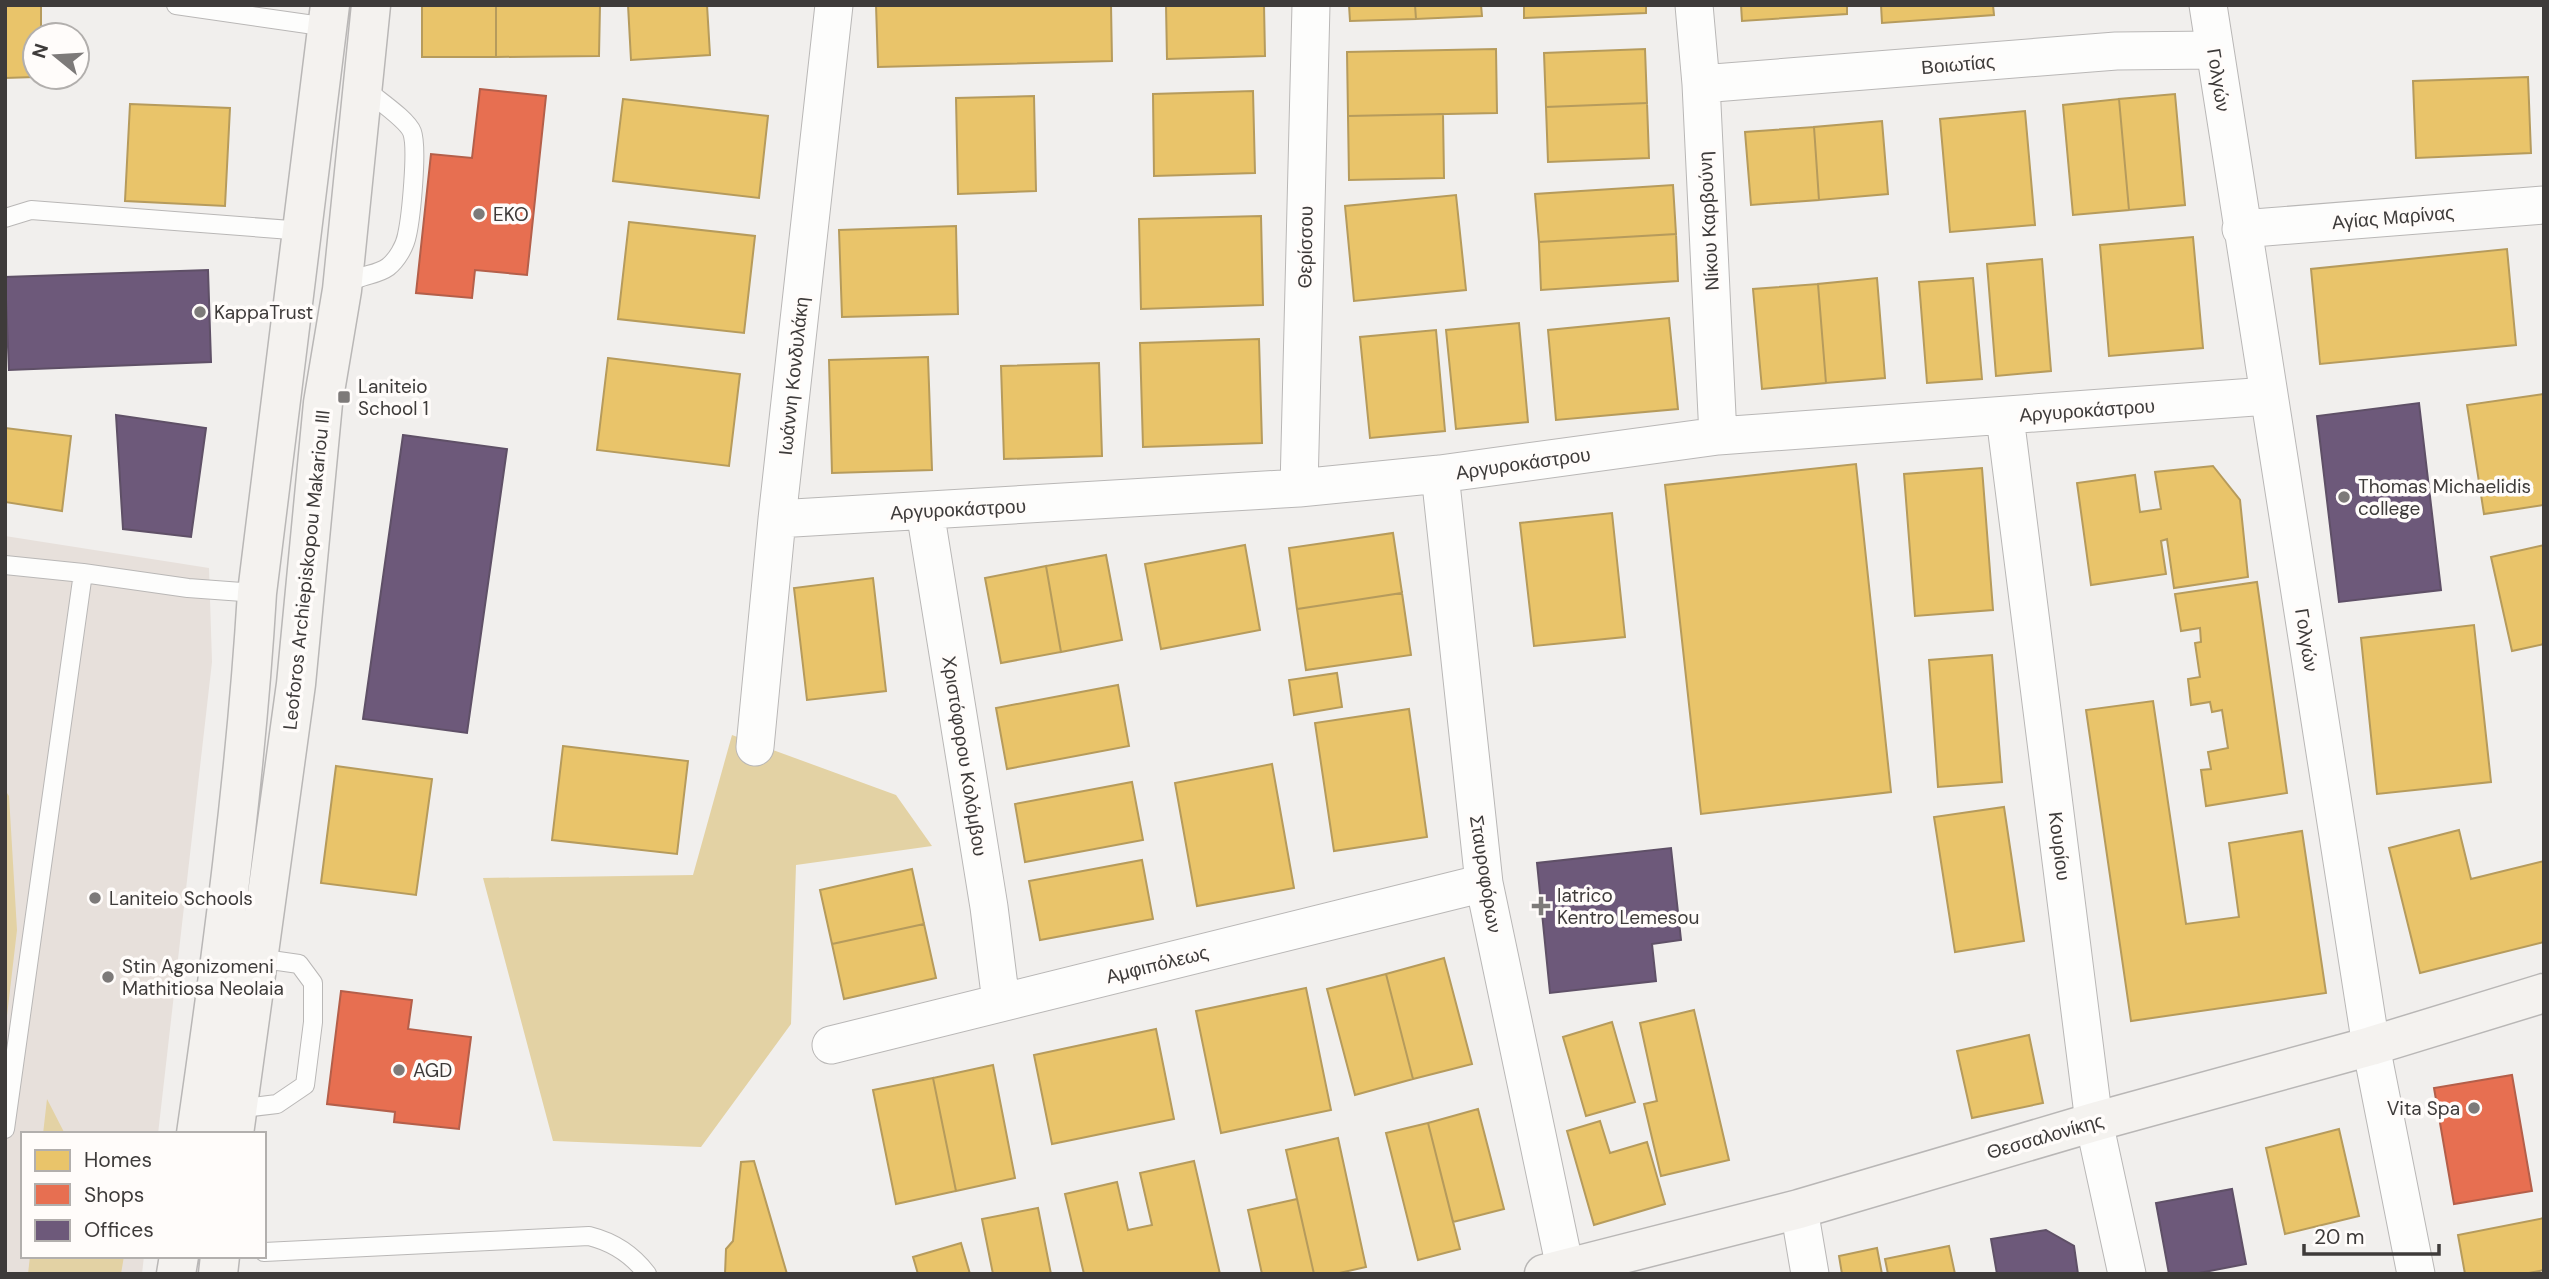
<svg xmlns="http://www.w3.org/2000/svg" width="2549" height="1279" font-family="'DM Sans',sans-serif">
<rect width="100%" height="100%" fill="#f1efed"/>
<path fill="#e7e0db" d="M 5,536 L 209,568 L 212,662 L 158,1134 L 23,1134 L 23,1256 L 144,1256 L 142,1274 L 5,1274 Z"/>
<path fill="#e3d2a4" d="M 732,735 L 896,795 L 932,846 L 796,865 L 791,1024 L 701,1147 L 553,1141 L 483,878 L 693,875 Z
M 5,790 L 9,796 L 17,930 L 5,1033 Z
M 47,1099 L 65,1134 L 43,1134 Z
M 30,1256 L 124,1256 L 121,1274 L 28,1274 Z"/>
<path fill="#e9c46a" stroke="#b69b5c" stroke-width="2" d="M 5,5 L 41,5 L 41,35 L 35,35 L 35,77 L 5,78 Z
M 422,5 L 496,5 L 496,57 L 422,57 Z
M 496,5 L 600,5 L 599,56 L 496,57 Z
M 628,5 L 707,5 L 710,55 L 631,60 Z
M 876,5 L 1111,5 L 1112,61 L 878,67 Z
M 1166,5 L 1264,5 L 1265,56 L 1167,59 Z
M 1349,5 L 1415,5 L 1416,19 L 1350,21 Z
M 1415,5 L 1481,5 L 1482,16 L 1416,19 Z
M 1524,5 L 1646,5 L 1646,13 L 1524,18 Z
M 1741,5 L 1847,5 L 1847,14 L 1742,21 Z
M 1881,5 L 1993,5 L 1994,15 L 1882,23 Z
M 1496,49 L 1497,113 L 1348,116 L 1347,52 Z
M 1645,49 L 1647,103 L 1546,107 L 1544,53 Z
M 2528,77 L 2531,153 L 2416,158 L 2413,81 Z
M 1253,91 L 1255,173 L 1154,176 L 1153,94 Z
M 2175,94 L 2185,205 L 2129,210 L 2119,99 Z
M 1034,96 L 1036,191 L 958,194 L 956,98 Z
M 623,99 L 768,116 L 759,198 L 613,181 Z
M 2119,99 L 2129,210 L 2073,215 L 2063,105 Z
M 1647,103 L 1649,158 L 1548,162 L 1546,107 Z
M 130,104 L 230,108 L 225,206 L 125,201 Z
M 2025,111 L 2035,225 L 1950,232 L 1940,119 Z
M 1443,114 L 1444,178 L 1349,180 L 1348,116 Z
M 1882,121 L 1888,194 L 1819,200 L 1814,127 Z
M 1814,127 L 1819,200 L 1751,205 L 1745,132 Z
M 1673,185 L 1676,234 L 1539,242 L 1535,194 Z
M 1456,195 L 1466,290 L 1354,301 L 1345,206 Z
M 1261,216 L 1263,305 L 1141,309 L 1139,219 Z
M 629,222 L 755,236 L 744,333 L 618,319 Z
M 956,226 L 958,314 L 842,317 L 839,230 Z
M 1676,234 L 1678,281 L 1541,290 L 1539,242 Z
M 2193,237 L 2203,348 L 2109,356 L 2100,245 Z
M 2507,249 L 2516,345 L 2320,364 L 2311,269 Z
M 2042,259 L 2051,371 L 1996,376 L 1987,264 Z
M 1877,278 L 1885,378 L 1826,383 L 1818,284 Z
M 1973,278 L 1982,379 L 1927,383 L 1919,282 Z
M 1818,284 L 1826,383 L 1762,389 L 1753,289 Z
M 1669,318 L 1678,409 L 1556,420 L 1548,330 Z
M 1519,323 L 1528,422 L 1456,429 L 1446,330 Z
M 1436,330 L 1445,431 L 1370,438 L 1360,337 Z
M 1259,339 L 1262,443 L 1143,447 L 1140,343 Z
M 928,357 L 932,470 L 832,473 L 829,360 Z
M 608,358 L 740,374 L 729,466 L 597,450 Z
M 1099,363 L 1102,456 L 1004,459 L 1001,366 Z
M 2544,394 L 2544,505 L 2484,514 L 2467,405 Z
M 5,428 L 71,436 L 62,511 L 5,502 Z
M 1856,464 L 1891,792 L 1701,814 L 1665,485 Z
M 2213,466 L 2240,500 L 2248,577 L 2174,588 L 2167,539 L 2161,541 L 2166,574 L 2091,585 L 2077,483 L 2135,475 L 2140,512 L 2161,509 L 2155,472 Z
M 1982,468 L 1993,610 L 1915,616 L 1904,474 Z
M 1612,513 L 1625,637 L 1534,646 L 1520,523 Z
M 1393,533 L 1402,593 L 1297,609 L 1289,548 Z
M 1245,545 L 1260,630 L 1161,649 L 1145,564 Z
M 2544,545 L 2544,644 L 2512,651 L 2491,557 Z
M 1106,555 L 1122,640 L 1061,652 L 1046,566 Z
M 1046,566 L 1061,652 L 1001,663 L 985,578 Z
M 873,578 L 886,691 L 807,700 L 794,588 Z
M 2257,582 L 2287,793 L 2206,806 L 2201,770 L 2211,769 L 2208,752 L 2228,748 L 2222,710 L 2212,712 L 2210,702 L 2191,705 L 2188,679 L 2200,677 L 2195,643 L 2201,642 L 2200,628 L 2181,631 L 2175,594 Z
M 1402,593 L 1411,655 L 1306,670 L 1297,609 Z
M 2474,625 L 2491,782 L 2377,794 L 2361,638 Z
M 1992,655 L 2002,782 L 1938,787 L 1929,660 Z
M 1337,673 L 1342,707 L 1294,715 L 1289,680 Z
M 1118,685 L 1129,746 L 1007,769 L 996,708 Z
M 2153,701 L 2186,924 L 2239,917 L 2229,843 L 2302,831 L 2326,993 L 2131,1021 L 2086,710 Z
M 1409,709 L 1427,837 L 1334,851 L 1315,723 Z
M 563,746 L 688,761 L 677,854 L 552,840 Z
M 1272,764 L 1294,888 L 1197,906 L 1175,783 Z
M 336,766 L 432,779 L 416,895 L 321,883 Z
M 1132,782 L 1143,840 L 1025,862 L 1015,804 Z
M 2004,807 L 2024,941 L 1955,952 L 1934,817 Z
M 2459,830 L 2471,879 L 2544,861 L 2544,942 L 2420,973 L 2389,848 Z
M 1142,860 L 1153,919 L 1040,940 L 1029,881 Z
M 912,869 L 924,924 L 832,944 L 820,890 Z
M 924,924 L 936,978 L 844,999 L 832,944 Z
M 1444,958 L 1472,1064 L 1413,1079 L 1386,974 Z
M 1386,974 L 1413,1079 L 1355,1095 L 1327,989 Z
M 1306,988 L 1331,1110 L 1221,1133 L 1196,1011 Z
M 1694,1010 L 1729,1160 L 1661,1176 L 1644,1104 L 1657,1101 L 1640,1023 Z
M 1612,1022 L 1635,1102 L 1586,1116 L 1563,1037 Z
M 1156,1029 L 1174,1119 L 1052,1144 L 1034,1055 Z
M 2029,1035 L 2043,1103 L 1972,1118 L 1957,1051 Z
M 993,1065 L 1015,1178 L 956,1191 L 933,1078 Z
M 933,1078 L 956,1191 L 896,1204 L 873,1090 Z
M 1478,1109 L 1504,1209 L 1453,1222 L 1428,1123 Z
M 1600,1121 L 1610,1153 L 1647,1142 L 1665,1204 L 1594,1225 L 1567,1131 Z
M 1428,1123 L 1460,1249 L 1418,1260 L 1386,1133 Z
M 2339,1129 L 2359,1216 L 2285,1234 L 2266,1148 Z
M 1338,1138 L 1366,1267 L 1335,1274 L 1314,1274 L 1286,1150 Z
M 754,1161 L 787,1274 L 725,1274 L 726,1249 L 733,1241 L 741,1162 Z
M 1194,1161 L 1220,1274 L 1084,1274 L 1065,1194 L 1117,1182 L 1128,1230 L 1152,1225 L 1140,1173 Z
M 1297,1199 L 1314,1274 L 1262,1274 L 1248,1210 Z
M 1038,1208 L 1051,1274 L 993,1274 L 982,1219 Z
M 2544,1218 L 2544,1270 L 2524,1274 L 2465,1274 L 2458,1235 Z
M 961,1243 L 970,1274 L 918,1274 L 913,1257 Z
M 1949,1246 L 1955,1274 L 1888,1274 L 1885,1259 Z
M 1877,1248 L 1882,1274 L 1842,1274 L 1839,1256 Z"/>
<path fill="#e76f51" stroke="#b45f4a" stroke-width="2" d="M 480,89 L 546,96 L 527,275 L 475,270 L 472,298 L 416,293 L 431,154 L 472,158 Z
M 341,991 L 412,1000 L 408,1029 L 471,1037 L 459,1129 L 394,1122 L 395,1112 L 327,1104 Z
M 2512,1075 L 2532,1191 L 2454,1204 L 2434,1088 Z"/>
<path fill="#6d597a" stroke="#5f5067" stroke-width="2" d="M 208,270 L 211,362 L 9,370 L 5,277 Z
M 2419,403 L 2441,590 L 2339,602 L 2317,416 Z
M 116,415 L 206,428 L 191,537 L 123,529 Z
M 403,435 L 507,449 L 467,733 L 363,719 Z
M 1671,848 L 1681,940 L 1652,944 L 1656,981 L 1550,993 L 1537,863 Z
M 2232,1189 L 2246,1264 L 2194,1274 L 2169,1274 L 2156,1203 Z
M 2046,1230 L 2074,1246 L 2078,1274 L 1997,1274 L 1991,1239 Z"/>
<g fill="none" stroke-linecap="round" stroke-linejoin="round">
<defs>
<path id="lane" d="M 176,5 L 328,27
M 5,218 L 31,210 L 304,231
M 345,287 C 359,273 374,277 388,267 C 397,260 405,246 407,235 C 411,217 418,148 412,132 C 407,119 376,99 364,88
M 5,565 L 83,573 L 188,588 L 257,593
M 236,1109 L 277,1104 L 305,1085 L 313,1022 L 313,983 L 299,964 L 257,958
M 5,1129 L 83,573
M 264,1252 L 589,1236 C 613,1242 632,1254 647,1274"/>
<path id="street" d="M 1694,5 L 1701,84 L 1718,436
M 2208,5 L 2371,1046 L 2416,1274
M 1701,84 L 2116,51 L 2215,50
M 2241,229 L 2544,205
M 2005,417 L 2094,1122 L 2127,1274
M 1440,474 L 1484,883 L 1565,1268
M 1299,488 L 1311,5
M 925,511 L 989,907 L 1001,1002
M 777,519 L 1299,488 L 1440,474 L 1718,436 L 2268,396
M 755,747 L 777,519 L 834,5
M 831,1045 L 1484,883
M 1799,1209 L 1810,1274"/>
<path id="secondary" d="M 196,1134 C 222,954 246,774 257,593 L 330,5
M 234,1134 L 296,684 L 323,403 L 342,290 L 371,5
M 176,1274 L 179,1256
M 218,1274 L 220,1256
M 1544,1274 L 1799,1209 L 2094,1122 L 2371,1046 L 2544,993"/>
</defs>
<use href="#lane" stroke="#b9b7b6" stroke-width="20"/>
<use href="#street" stroke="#b9b7b6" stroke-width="39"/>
<use href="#secondary" stroke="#b9b7b6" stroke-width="41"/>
<use href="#lane" stroke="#fdfdfc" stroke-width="18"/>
<use href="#street" stroke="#fdfdfc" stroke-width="37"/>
<use href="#secondary" stroke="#f4f2ef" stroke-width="38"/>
</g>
<g fill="#7d7a79" stroke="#fffcfa" stroke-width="2.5">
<circle cx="479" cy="214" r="7"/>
<circle cx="200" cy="312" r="7"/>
<rect x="337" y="390" width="14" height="14" rx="3.5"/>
<circle cx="2344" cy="497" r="7"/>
<circle cx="95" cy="898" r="7"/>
<path d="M1537.5 895.5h7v7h7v7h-7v7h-7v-7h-7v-7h7z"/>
<circle cx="108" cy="977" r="7"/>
<circle cx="399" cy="1070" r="7"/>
<circle cx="2474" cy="1108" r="7"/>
</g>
<g text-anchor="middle" stroke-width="7" stroke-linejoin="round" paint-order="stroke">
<g font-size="19" fill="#3e3b3a" stroke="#fffcfa">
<text transform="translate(1958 64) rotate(-5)" y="7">Βοιωτίας</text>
<text transform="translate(2219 80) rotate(81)" y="7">Γολγών</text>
<text transform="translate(2393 217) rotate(-5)" y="7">Αγίας Μαρίνας</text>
<text transform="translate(1708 221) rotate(-93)" y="7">Νίκου Καρβούνη</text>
<text transform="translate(1305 247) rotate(-89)" y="7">Θερίσσου</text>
<text transform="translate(793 376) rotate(-84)" y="7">Ιωάννη Κονδυλάκη</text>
<text transform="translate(2087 410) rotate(-4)" y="7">Αργυροκάστρου</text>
<text transform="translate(1523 463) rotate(-8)" y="7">Αργυροκάστρου</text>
<text transform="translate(958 509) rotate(-3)" y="7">Αργυροκάστρου</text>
<text transform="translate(306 570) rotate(-84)" y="7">Leoforos Archiepiskopou Makariou III</text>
<text transform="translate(2307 640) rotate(81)" y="7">Γολγών</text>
<text transform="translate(965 756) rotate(81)" y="7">Χριστόφορου Κολόμβου</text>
<text transform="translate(2060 846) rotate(83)" y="7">Κουρίου</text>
<text transform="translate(1486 874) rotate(81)" y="7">Σταυροφόρων</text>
<text transform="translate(1157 964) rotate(-14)" y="7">Αμφιπόλεως</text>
<text transform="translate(2045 1136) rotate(-16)" y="7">Θεσσαλονίκης</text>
</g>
<g font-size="19" fill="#3e3b3a" stroke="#fffcfa" text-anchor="start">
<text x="493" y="221">EKO</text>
<text x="214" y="319">KappaTrust</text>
<text x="358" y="393">Laniteio<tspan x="358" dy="22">School 1</tspan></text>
<text x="2358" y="493">Thomas Michaelidis<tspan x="2358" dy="22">college</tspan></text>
<text x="1557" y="902">Iatrico<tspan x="1557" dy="22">Kentro Lemesou</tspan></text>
<text x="109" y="905">Laniteio Schools</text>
<text x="122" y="973">Stin Agonizomeni<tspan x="122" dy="22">Mathitiosa Neolaia</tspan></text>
<text x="413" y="1077">AGD</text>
<text x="2460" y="1115" text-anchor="end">Vita Spa</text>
</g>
</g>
<rect width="2549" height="1279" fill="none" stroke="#3e3b3a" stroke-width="14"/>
<rect x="21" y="1132" width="245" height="126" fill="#fffcfa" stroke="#b2afad" stroke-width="2"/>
<rect x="35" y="1150" width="35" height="21" fill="#e9c46a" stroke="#b2afad" stroke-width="2"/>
<text x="84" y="1167" font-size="21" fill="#3e3b3a">Homes</text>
<rect x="35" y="1184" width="35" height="21" fill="#e76f51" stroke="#b2afad" stroke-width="2"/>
<text x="84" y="1202" font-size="21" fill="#3e3b3a">Shops</text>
<rect x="35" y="1220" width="35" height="21" fill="#6d597a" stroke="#b2afad" stroke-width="2"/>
<text x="84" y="1237" font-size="21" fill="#3e3b3a">Offices</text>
<g transform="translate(56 56) rotate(288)"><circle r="33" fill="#fffcfa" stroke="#b2afad" stroke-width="2"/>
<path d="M0-5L12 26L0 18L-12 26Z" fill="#7d7a79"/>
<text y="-10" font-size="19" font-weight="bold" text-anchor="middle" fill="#3e3b3a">N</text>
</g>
<path d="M2304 1244v10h135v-10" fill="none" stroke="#3e3b3a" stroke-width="3.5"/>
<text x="2314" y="1244" font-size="21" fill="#3e3b3a" stroke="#fffcfa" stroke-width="5" paint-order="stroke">20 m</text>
</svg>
